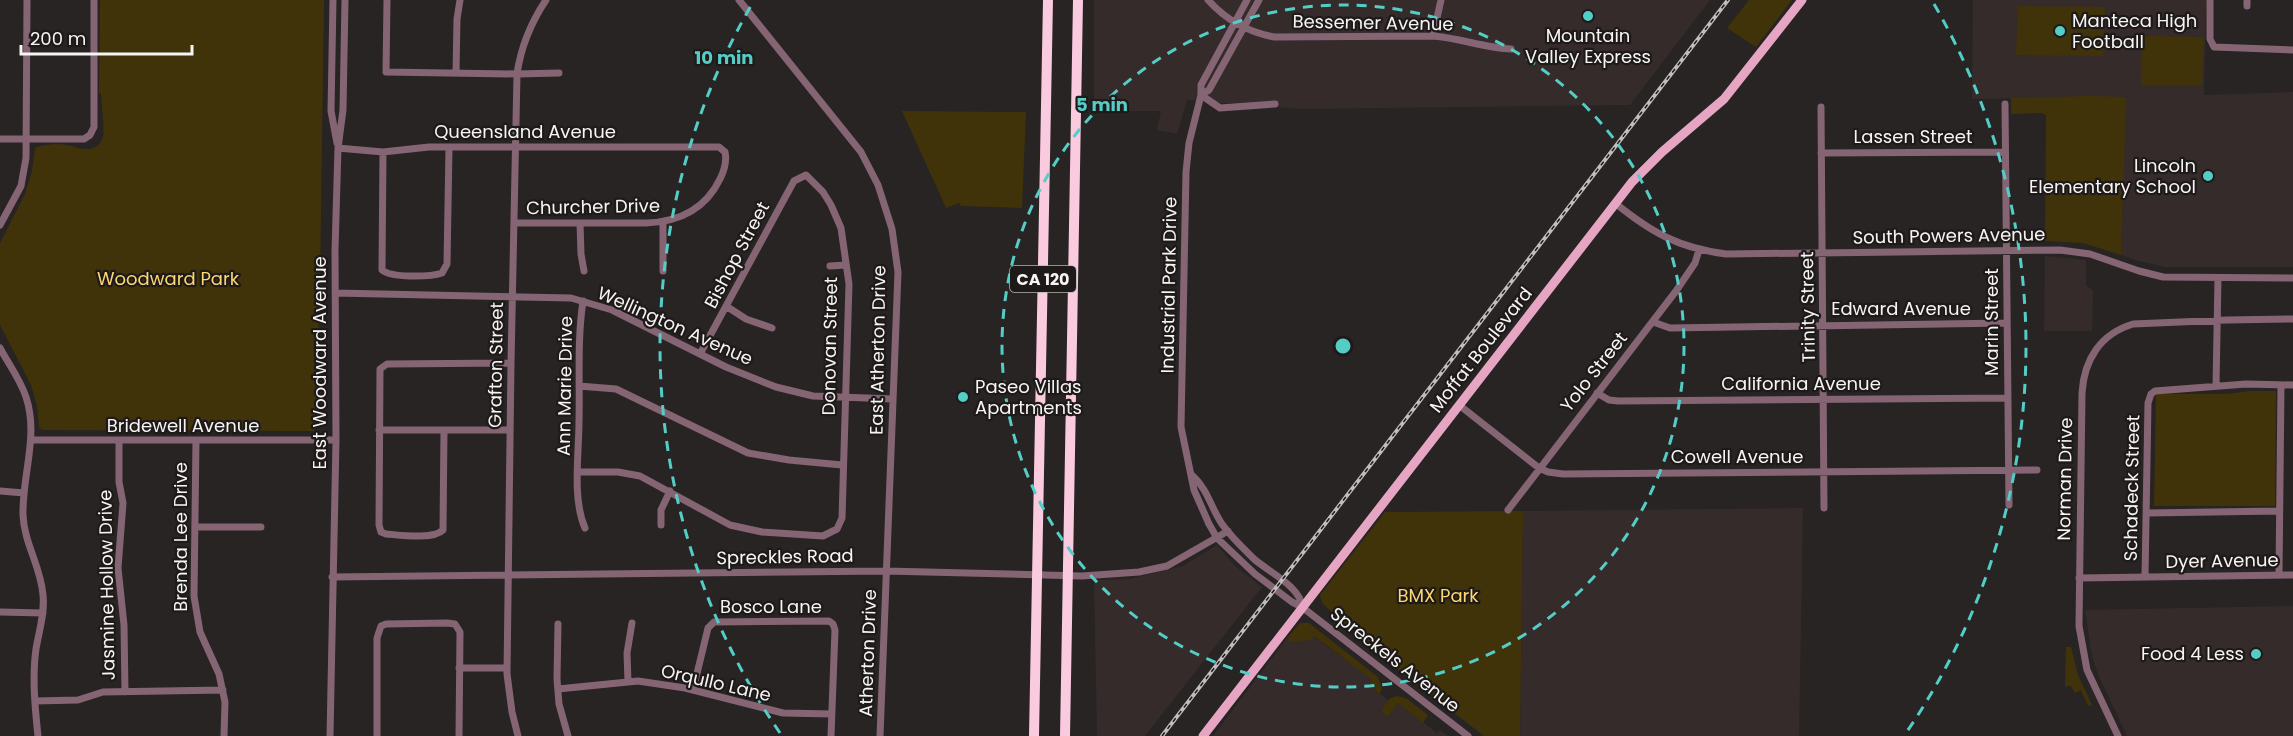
<svg xmlns="http://www.w3.org/2000/svg" width="2293" height="736" font-family="Poppins,sans-serif">
<rect width="100%" height="100%" fill="#272423"/>
<path fill="#352b2a" d="M 1094,0 L 1710,0 L 1630,105 L 1301,109 L 1187,100 L 1177,134 L 1157,130 L 1161,111 L 1094,111 Z
M 1973,0 L 2206,0 L 2204,95 L 2293,92 L 2293,267 L 2165,267 L 2135,260 L 2121,255 L 2125,97 L 1972,99 Z
M 2045,256 L 2086,260 L 2086,285 L 2093,290 L 2092,331 L 2044,331 Z
M 1803,508 L 1799,736 L 1520,736 L 1523,511 Z
M 1217,545 L 1235,566 L 1262,587 L 1145,736 L 1097,736 L 1094,580 L 1130,579 L 1183,566 Z
M 2293,606 L 2293,736 L 2127,736 L 2100,679 L 2092,657 L 2085,610 Z
M 1313,636 L 1373,680 L 1369,685 L 1389,701 L 1381,711 L 1388,716 L 1398,703 L 1437,733 L 1440,730 L 1448,736 L 1213,736 L 1288,637 L 1289,642 Z"/>
<path fill="#413309" d="M 100,0 L 324,0 L 320,283 L 321,300 L 319,305 L 317,426 L 314,431 L 42,430 L 39,427 L 37,406 L 31,385 L 0,325 L 0,243 L 25,194 L 32,171 L 35,148 C 42,144 63,143 72,146 C 82,150 98,153 103,137 C 105,128 101,104 101,93 L 99,93 Z
M 1749,0 L 1792,0 L 1756,47 L 1727,28 Z
M 2018,6 L 2105,7 L 2103,56 L 2016,55 Z
M 2142,36 L 2203,37 L 2202,85 L 2141,85 Z
M 2093,96 L 2126,97 L 2121,255 L 2083,243 L 2045,241 L 2046,115 L 2042,113 L 2011,114 L 2011,98 Z
M 902,111 L 1026,112 L 1022,208 L 961,206 L 959,203 L 946,208 Z
M 2250,391 L 2276,391 L 2275,506 L 2154,506 L 2156,394 L 2227,394 Z
M 1523,511 L 1520,736 L 1484,736 L 1382,657 L 1322,603 L 1320,595 L 1385,512 Z
M 1300,623 L 1309,623 L 1378,677 L 1382,688 L 1380,694 L 1369,685 L 1372,680 L 1314,636 L 1311,640 L 1289,642 L 1288,637 Z
M 2066,647 L 2071,647 L 2078,675 L 2092,705 L 2088,706 L 2081,690 L 2075,693 L 2071,686 L 2065,686 Z
M 1397,696 L 1406,698 L 1428,715 L 1423,723 L 1398,703 L 1388,717 L 1381,711 L 1390,698 Z"/>
<g fill="none" stroke-linecap="round" stroke-linejoin="round">
<path stroke="#856573" stroke-width="7" d="M 333,0 L 331,111 L 337,143
M 387,0 L 386,72 L 517,74 L 559,73
M 739,0 L 861,152 L 878,185 L 892,229 L 898,272 L 880,736
M 1208,0 C 1226,20 1247,32 1274,37 L 1433,36 C 1460,38 1485,48 1511,49
M 1247,0 L 1201,85 L 1201,95 L 1189,143 L 1186,172 L 1181,427 L 1194,490 L 1209,524 L 1217,538 L 1255,574 L 1292,602 L 1302,607 L 1468,736
M 2210,0 L 2210,39 L 2214,47 L 2293,50
M 2247,6 L 2247,0
M 1433,36 L 1441,0
M 456,73 L 457,19 L 460,0
M 1201,95 L 1209,90 L 1259,0
M 1201,95 L 1220,108 L 1275,104
M 2005,104 L 2009,505
M 1821,107 L 1824,508
M 0,139 L 84,139 L 90,135 L 94,127 L 94,0
M 338,148 L 383,152 L 429,147 L 719,147 L 725,152 C 727,161 724,171 720,179 C 705,210 679,222 646,223 L 514,223
M 383,152 L 382,270 C 391,278 430,277 442,273 L 447,264 L 449,148
M 1821,153 L 2005,152
M 1615,203 C 1652,233 1679,248 1726,254 L 2060,250 L 2090,254 L 2139,271 L 2163,277 L 2293,278
M 580,223 L 581,254 L 584,271
M 663,223 L 663,271
M 0,225 L 21,186 L 26,158 L 27,0
M 830,266 L 846,265
M 335,293 L 571,298 L 612,310 L 726,367 L 776,387 L 813,396 L 893,399
M 583,301 C 577,341 580,382 579,422 C 579,453 572,499 585,528
M 726,306 L 746,319 L 772,328
M 1653,322 L 1670,328 L 2007,323
M 0,348 C 9,365 20,379 26,397 C 39,436 22,475 23,515 C 24,543 41,567 43,595 C 45,613 39,631 36,649 C 32,677 35,708 38,736
M 579,386 L 616,389 L 748,453 L 789,460 L 842,465
M 2216,386 L 2218,278
M 1597,393 L 1609,400 L 1618,401 L 2008,398
M 1459,405 L 1539,468 L 1548,472 L 1563,474 L 2037,470
M 379,430 L 510,430
M 444,430 L 443,530 C 433,540 400,535 386,534 L 381,532 L 379,525 L 380,369 L 387,364 L 511,363
M 31,440 L 336,440
M 196,440 L 194,596 L 200,632 L 219,674 L 225,702 L 224,736
M 119,442 L 119,482 L 123,503 L 118,568 L 124,625 L 125,692
M 578,472 L 618,472 L 640,476 L 730,525 L 762,532 L 823,536 L 837,529 L 842,518 L 849,284 L 841,228 L 831,205 L 823,192 L 806,175 L 794,181 L 700,354
M 1193,476 C 1208,490 1211,508 1222,524 C 1231,537 1243,548 1254,559 C 1269,572 1301,587 1302,607
M 0,491 L 24,493
M 1508,510 L 1676,291 L 1695,263 L 1699,250
M 2147,513 L 2279,511
M 661,525 L 661,510 L 670,491
M 195,527 L 261,527
M 2279,575 L 2281,385
M 332,577 L 886,571 L 1082,576 L 1139,572 L 1167,566 L 1228,531
M 2145,577 L 2148,403 L 2151,394 L 2155,391 L 2246,384 L 2293,385
M 2079,578 L 2293,575
M 0,612 L 43,613
M 558,624 L 557,679 L 559,704 L 568,736
M 459,668 L 507,668
M 628,682 L 627,653 L 632,623
M 558,689 L 638,681 L 685,688 L 783,713 L 832,714
M 693,690 L 708,628 L 714,622 L 829,621 L 833,624 L 835,630 L 831,736
M 35,701 L 78,700 L 103,692 L 223,690
M 330,736 L 336,440 L 335,250 L 338,148 L 343,110 L 345,0
M 377,736 L 377,638 L 381,626 L 386,624 L 447,623 L 455,624 L 460,632 L 459,736
M 518,736 L 512,712 L 507,674 L 511,363 L 517,74 C 521,46 530,24 546,0
M 2118,736 L 2087,670 L 2079,626 L 2082,393 C 2084,360 2100,334 2133,324 L 2227,320 L 2293,319"/>
<path stroke="#e6a5c3" stroke-width="9" d="M 1203,736 L 1632,182 L 1662,152 L 1724,99 L 1802,0"/>
<path stroke="#facadf" stroke-width="10" d="M 1034,736 L 1048,0
M 1065,736 L 1078,0"/>
<defs>
<path id="rail" d="M 1162,736 L 1728,0"/>
</defs>
<use href="#rail" stroke="#c0bdbd" stroke-width="4"/>
<use href="#rail" stroke="#1e1a1a" stroke-width="1.5" stroke-dasharray="4.5" stroke-linecap="butt"/>
</g>
<g fill="none" stroke="#54cdc7" stroke-width="3" stroke-dasharray="10 8">
<circle cx="1343" cy="346" r="341"/>
<path d="M780 733A683 683 0 0 1 752 4M1934 4A683 683 0 0 1 1906 733"/>
</g>
<g fill="#54cdc7" stroke="#1e1a1a" stroke-width="2">
<circle cx="1588" cy="16" r="6"/>
<circle cx="2060" cy="31" r="6"/>
<circle cx="2208" cy="176" r="6"/>
<circle cx="963" cy="397" r="6"/>
<circle cx="2256" cy="654" r="6"/>
</g>
<g text-anchor="middle" stroke-width="4.5" stroke-linejoin="round" paint-order="stroke">
<rect fill="#1e1a1a" stroke="#b6b3b3" stroke-width="1.5" x="1010" y="266" width="66" height="26" rx="4.5"/>
<g font-size="16" font-weight="bold" fill="#f7f4f4">
<text x="1043" y="285">CA 120</text>
</g>
<g font-size="18" fill="#f7f4f4" stroke="#1e1a1a" text-anchor="start">
<text x="2072" y="27">Manteca High<tspan x="2072" dy="21">Football</tspan></text>
<text x="1588" y="42" text-anchor="middle">Mountain<tspan x="1588" dy="21">Valley Express</tspan></text>
<text x="2196" y="172" text-anchor="end">Lincoln<tspan x="2196" dy="21">Elementary School</tspan></text>
<text x="975" y="393">Paseo Villas<tspan x="975" dy="21">Apartments</tspan></text>
<text x="2244" y="660" text-anchor="end">Food 4 Less</text>
</g>
<g font-size="18" fill="#f7f4f4" stroke="#1e1a1a">
<text transform="translate(1373 23) rotate(1)" y="6">Bessemer Avenue</text>
<text x="525" y="138">Queensland Avenue</text>
<text x="1913" y="143">Lassen Street</text>
<text transform="translate(593 207) rotate(-1)" y="6">Churcher Drive</text>
<text transform="translate(1949 236) rotate(-1)" y="6">South Powers Avenue</text>
<text transform="translate(737 255) rotate(-62)" y="6">Bishop Street</text>
<text transform="translate(1169 285) rotate(-89)" y="6">Industrial Park Drive</text>
<text transform="translate(1808 307) rotate(-91)" y="6">Trinity Street</text>
<text x="1901" y="315">Edward Avenue</text>
<text transform="translate(1992 322) rotate(-90)" y="6">Marin Street</text>
<text transform="translate(675 326) rotate(24)" y="6">Wellington Avenue</text>
<text transform="translate(830 346) rotate(-89)" y="6">Donovan Street</text>
<text transform="translate(878 350) rotate(-89)" y="6">East Atherton Drive</text>
<text transform="translate(1481 350) rotate(-52)" y="6">Moffat Boulevard</text>
<text transform="translate(320 363) rotate(-90)" y="6">East Woodward Avenue</text>
<text transform="translate(496 365) rotate(-89)" y="6">Grafton Street</text>
<text transform="translate(1594 372) rotate(-52)" y="6">Yolo Street</text>
<text x="1801" y="390">California Avenue</text>
<text transform="translate(565 386) rotate(-89)" y="6">Ann Marie Drive</text>
<text x="183" y="432">Bridewell Avenue</text>
<text x="1737" y="463">Cowell Avenue</text>
<text transform="translate(2065 479) rotate(-89)" y="6">Norman Drive</text>
<text transform="translate(2132 488) rotate(-89)" y="6">Schadeck Street</text>
<text transform="translate(181 537) rotate(-90)" y="6">Brenda Lee Drive</text>
<text transform="translate(785 557) rotate(-1)" y="6">Spreckles Road</text>
<text transform="translate(2222 561) rotate(-1)" y="6">Dyer Avenue</text>
<text transform="translate(107 585) rotate(-91)" y="6">Jasmine Hollow Drive</text>
<text x="771" y="613">Bosco Lane</text>
<text transform="translate(868 653) rotate(-88)" y="6">Atherton Drive</text>
<text transform="translate(1395 660) rotate(38)" y="6">Spreckels Avenue</text>
<text transform="translate(716 683) rotate(13)" y="6">Orqullo Lane</text>
</g>
<g font-size="18" fill="#fcd76f" stroke="#1e1a1a">
<text x="168" y="285">Woodward Park</text>
<text x="1438" y="602">BMX Park</text>
</g>
</g>
<circle cx="1343" cy="346" r="9" fill="#54cdc7" stroke="#1e1a1a" stroke-width="3"/>
<g font-size="18" text-anchor="middle" font-weight="bold" fill="#54cdc7" stroke="#1e1a1a" stroke-width="4.5" stroke-linejoin="round" paint-order="stroke">
<text x="724" y="64">10 min</text>
<text x="1102" y="111">5 min</text>
</g>
<path d="M21 45v9h171v-9" fill="none" stroke="#f7f4f4" stroke-width="3"/>
<text x="30" y="45" font-size="18" fill="#f7f4f4" stroke="#1e1a1a" stroke-width="4.5" paint-order="stroke">200 m</text>
</svg>
